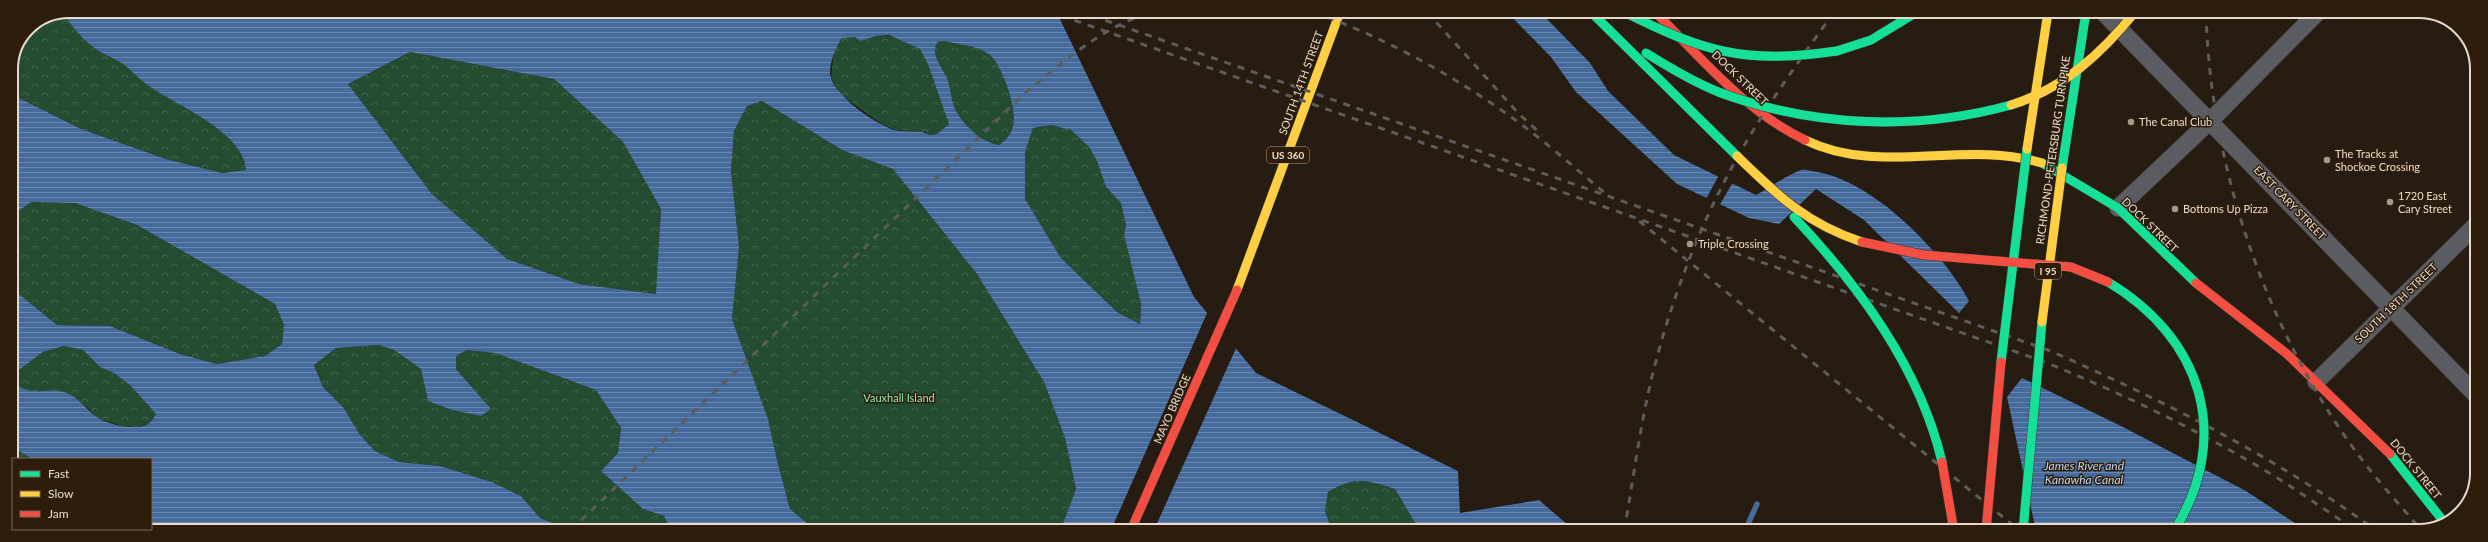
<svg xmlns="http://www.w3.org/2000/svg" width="2488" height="542" font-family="Lato,sans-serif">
<defs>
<pattern id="forest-crowns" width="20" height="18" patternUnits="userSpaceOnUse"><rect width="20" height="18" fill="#234c31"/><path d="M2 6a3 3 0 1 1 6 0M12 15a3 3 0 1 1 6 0" fill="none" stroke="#43654e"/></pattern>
<pattern id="water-rules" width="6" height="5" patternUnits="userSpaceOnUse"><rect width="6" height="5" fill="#456a9c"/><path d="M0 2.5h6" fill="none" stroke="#6986ad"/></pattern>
</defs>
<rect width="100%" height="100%" fill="#261c12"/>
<path fill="url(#forest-crowns)" d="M 548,11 L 604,11 L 604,15 L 590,16 Z
M 63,13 C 71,26 83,40 96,49 C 104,55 115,58 123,64 C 131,70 138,78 146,84 C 174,104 244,130 246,170 L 222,173 L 166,159 L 81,129 L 11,94 L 11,68 L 28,28 Z
M 876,35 C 890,35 909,39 920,49 C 931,59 944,107 949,124 L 937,134 L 930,135 L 925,132 L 895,130 L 882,124 L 841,95 L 831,77 L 834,52 L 842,38 C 849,35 854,35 860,41 Z
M 943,41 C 957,44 979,46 990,55 C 1002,65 1018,111 1013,126 C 1011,135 1006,140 998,145 C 981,142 965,126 956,111 C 951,101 951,88 947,78 C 942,67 929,52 938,42 Z
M 410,52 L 554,79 L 623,142 L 661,209 L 657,294 L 579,284 L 507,259 L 432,194 L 348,84 Z
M 762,101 L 842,150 L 893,169 L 977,274 L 1044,382 L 1065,438 L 1076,489 L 1062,526 L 1048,530 L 815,530 L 790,510 L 778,464 L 768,419 L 732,319 L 739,247 L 731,171 L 734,131 L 747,106 Z
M 1051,125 L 1071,130 L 1089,147 L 1097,161 L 1106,187 L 1121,203 L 1126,225 L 1124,235 L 1141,304 L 1140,324 L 1117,312 L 1061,258 L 1025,199 L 1025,152 L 1033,128 Z
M 31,202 L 75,203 L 137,225 L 275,304 L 284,325 L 282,344 L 265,356 L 217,364 L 180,354 L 110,326 L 57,325 L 19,294 L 11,276 L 11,217 Z
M 379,345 L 394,350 L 421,369 L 428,401 L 481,416 L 491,409 L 456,369 L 456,356 L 467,350 L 495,353 L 596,390 L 621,428 L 618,453 L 601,471 L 643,509 L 664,516 L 671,530 L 570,530 L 540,518 L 521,496 L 492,482 L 440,466 L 399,462 L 375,451 L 360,435 L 343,407 L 323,387 L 314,364 L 336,348 Z
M 65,346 L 83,350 L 100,367 L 114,373 L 130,385 L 156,414 L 148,424 L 136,427 L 123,426 L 97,418 L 88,408 L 59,391 L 29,392 L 17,386 L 15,373 L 43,352 Z
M 11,446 L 32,459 L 13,459 L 13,484 Z
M 1367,480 L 1395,489 L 1417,524 L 1417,531 L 1332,531 L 1325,511 L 1328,492 L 1346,482 Z"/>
<path fill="url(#water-rules)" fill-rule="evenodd" d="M 69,11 L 548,11 L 590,16 L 604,15 L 604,11 L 1056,11 L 1194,297 L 1256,373 L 1458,471 L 1460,513 L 1539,500 L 1575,531 L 1417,531 L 1416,524 L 1395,489 C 1365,480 1356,476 1328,492 L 1325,511 L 1332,531 L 1048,530 L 1062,526 L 1076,489 L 1065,438 L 1044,382 L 977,274 L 893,169 L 842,150 L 762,101 L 747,106 L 734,131 L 731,171 L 739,247 L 732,319 L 768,419 L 778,464 L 790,509 L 815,530 L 671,530 L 664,516 L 643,509 L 601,471 L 618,453 L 621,428 L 596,390 L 495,353 L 467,350 L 456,356 L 456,369 L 491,409 L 481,416 L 449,409 L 428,401 L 421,369 L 394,350 L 379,345 L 336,348 L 314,365 L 323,387 L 343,407 L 360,435 L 375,451 L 399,462 L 440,466 L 492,482 L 521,496 L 540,518 L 570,530 L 58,530 L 56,529 L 151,529 L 151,459 L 32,459 L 11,446 L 11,276 L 19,294 L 57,325 L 110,326 L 180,354 L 217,364 L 265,356 L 282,344 L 284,325 L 275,304 L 137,225 L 75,203 L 31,202 L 11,217 L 11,94 L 81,129 L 166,159 L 222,173 L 246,170 C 244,131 173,104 146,84 C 138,78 131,70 123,64 C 114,58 104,55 96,49 C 83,40 71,26 63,13 ZM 889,35 L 920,49 L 928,64 L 949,124 L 937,134 L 930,135 C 920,129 905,133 894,130 C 874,123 838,98 831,78 C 827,67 836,47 842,38 L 855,37 L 860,41 L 876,36 ZM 943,41 C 957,44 979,46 990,55 C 1002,65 1018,111 1013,126 C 1011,135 1006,140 999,145 C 981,142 965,126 956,111 C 951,101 951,88 947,78 C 942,67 929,52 938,42 ZM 410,52 L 554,79 L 623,142 L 661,209 L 656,294 L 579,284 L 507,259 L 432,194 L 348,84 ZM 1051,125 L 1071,130 L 1089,147 L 1097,161 L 1106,187 L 1121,203 L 1126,225 L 1124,235 L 1141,304 L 1140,324 L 1117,312 L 1061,258 L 1025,199 L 1025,152 L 1033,128 ZM 64,346 L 83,350 L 100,367 L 114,373 L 130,385 L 156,414 C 154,417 151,422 148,424 C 136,431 108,425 97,417 C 84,408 76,393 59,391 C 41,389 37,395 17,386 L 15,373 L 43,352 Z
M 1507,12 L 1540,12 L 1590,63 L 1608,91 L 1674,155 L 1756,195 C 1765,190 1794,171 1802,170 C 1806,169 1813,172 1817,172 C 1873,181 1943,252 1969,301 L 1959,313 L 1864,220 L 1816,189 L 1779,224 L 1749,218 L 1677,184 L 1576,92 L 1551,57 Z
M 2022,378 L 2121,426 L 2246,491 L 2307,531 L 2036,531 L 2007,397 Z"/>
<path fill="#261c12" d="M 1719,175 L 1733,182 L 1719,206 L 1706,199 Z
M 1208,311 L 1237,346 L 1154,530 L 1111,530 Z"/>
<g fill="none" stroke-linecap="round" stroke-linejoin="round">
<path stroke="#456a9c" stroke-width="5.5" d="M 1745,531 L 1757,504"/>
<defs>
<path id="street" d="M 2103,12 L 2476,395
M 2118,208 L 2210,121 L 2318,12
M 2316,382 L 2477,224"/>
<path id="fast" d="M 1837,51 L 1871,40 L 1917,12
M 2042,163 L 2118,208 L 2196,283
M 2390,454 L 2444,522"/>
<path id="slow" d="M 1805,140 C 1881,177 1964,139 2042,163
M 1237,290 L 1340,12"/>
<path id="jam" d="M 1655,12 C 1702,59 1745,111 1805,140
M 2196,283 L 2287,354 L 2390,454
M 1131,530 L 1237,290"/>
</defs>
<use href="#street" stroke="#3f372e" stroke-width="18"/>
<use href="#fast" stroke="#3f372e" stroke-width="10"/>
<use href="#slow" stroke="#3f372e" stroke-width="10"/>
<use href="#jam" stroke="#3f372e" stroke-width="10"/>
<use href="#street" stroke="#5a5c62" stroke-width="17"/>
<use href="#fast" stroke="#16e098" stroke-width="9"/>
<use href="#slow" stroke="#ffcf43" stroke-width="9"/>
<use href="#jam" stroke="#f24e42" stroke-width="9"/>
<path stroke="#5e5c5b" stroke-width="3" stroke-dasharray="7 7" stroke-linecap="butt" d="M 1048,11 L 2042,361 C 2121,393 2198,430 2271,474 C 2300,492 2328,512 2357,531
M 1079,11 L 2048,350 C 2163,400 2275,457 2377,531
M 1314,12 C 1385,38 1453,75 1514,119 C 1546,142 1576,169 1606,194
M 1427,12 L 1518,113 L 1542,135
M 2206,12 C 2210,168 2268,337 2363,461 C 2381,485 2402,507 2421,530
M 1639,221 L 2020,531
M 571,530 L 1024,94 C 1064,61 1105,24 1157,11
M 1624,531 C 1633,482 1639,433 1650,385 C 1670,300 1703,214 1748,139 C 1774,95 1804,54 1834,12"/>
<defs>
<path id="fast-bridge" d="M 1591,12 L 1737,156
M 1624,12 C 1706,53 1745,64 1837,51
M 1646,53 C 1670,68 1695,83 1721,93 C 1814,127 1916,131 2011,105
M 2062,168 L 2086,12
M 1794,217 C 1859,286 1920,368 1942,462
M 2108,282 C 2202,338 2233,436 2174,531
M 2001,362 L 2027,149
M 2023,531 L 2042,322"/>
<path id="slow-bridge" d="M 2011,105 C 2063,89 2102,53 2135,12
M 2027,149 L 2048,12
M 1737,156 C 1778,196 1807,224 1862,242
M 2042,322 L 2062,168"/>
<path id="jam-bridge" d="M 1862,242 L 1924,255 L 2071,267 L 2108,282
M 1942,462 L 1954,531
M 1986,531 L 2001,362"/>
</defs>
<use href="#fast-bridge" stroke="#3f372e" stroke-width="10" stroke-linecap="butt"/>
<use href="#slow-bridge" stroke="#3f372e" stroke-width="10" stroke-linecap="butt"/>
<use href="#jam-bridge" stroke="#3f372e" stroke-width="10" stroke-linecap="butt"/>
<use href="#fast-bridge" stroke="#16e098" stroke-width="9"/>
<use href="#slow-bridge" stroke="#ffcf43" stroke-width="9"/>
<use href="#jam-bridge" stroke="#f24e42" stroke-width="9"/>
</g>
<g fill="#a3988c" stroke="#2e1d0a" stroke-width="1.5">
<circle cx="2131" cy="122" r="4"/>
<circle cx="2327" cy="160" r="4"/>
<circle cx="2390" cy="202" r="4"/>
<circle cx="2175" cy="209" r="4"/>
<circle cx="1690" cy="244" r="4"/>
</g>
<g text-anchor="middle" stroke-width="3" stroke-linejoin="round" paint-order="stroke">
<g fill="#2e1d0a" stroke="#afa193" stroke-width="1">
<rect x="1267" y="147" width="42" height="16" rx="3"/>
<rect x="2035" y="263" width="26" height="16" rx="3"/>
</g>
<g font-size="10" font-weight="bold" fill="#e6dace">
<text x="1288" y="159">US 360</text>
<text x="2048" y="275">I 95</text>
</g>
<g font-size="11" fill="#e6dace" stroke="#2e1d0a">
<text transform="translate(1740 78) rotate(44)" y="4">DOCK STREET</text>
<text transform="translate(1301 83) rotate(-70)" y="4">SOUTH 14TH STREET</text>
<text transform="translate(2053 150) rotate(-82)" y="4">RICHMOND-PETERSBURG TURNPIKE</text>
<text transform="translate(2290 203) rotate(46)" y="4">EAST CARY STREET</text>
<text transform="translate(2150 225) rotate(44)" y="4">DOCK STREET</text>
<text transform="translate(2396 303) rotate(-44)" y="4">SOUTH 18TH STREET</text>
<text transform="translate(1172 409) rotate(-66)" y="4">MAYO BRIDGE</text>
<text transform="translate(2416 469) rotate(51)" y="4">DOCK STREET</text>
</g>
<g font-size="11" fill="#e6dace" stroke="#2e1d0a" text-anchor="start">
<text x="2139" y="126">The Canal Club</text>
<text x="2335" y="158">The Tracks at<tspan x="2335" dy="13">Shockoe Crossing</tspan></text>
<text x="2398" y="200">1720 East<tspan x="2398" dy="13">Cary Street</tspan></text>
<text x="2183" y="213">Bottoms Up Pizza</text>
<text x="1698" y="248">Triple Crossing</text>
</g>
<g font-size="11" fill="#89eeaf" stroke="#2e1d0a">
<text x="899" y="402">Vauxhall Island</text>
</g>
<g font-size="12" font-style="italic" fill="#bbd3f4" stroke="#2e1d0a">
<text x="2084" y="470">James River and<tspan x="2084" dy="14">Kanawha Canal</tspan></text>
</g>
</g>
<path d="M0 0H2488V542H0ZM69 18H2419A51 51 0 0 1 2470 69V473A51 51 0 0 1 2419 524H69A51 51 0 0 1 18 473V69A51 51 0 0 1 69 18Z" fill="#2e1d0a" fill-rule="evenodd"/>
<path fill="none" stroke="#e6dace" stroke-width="2" d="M69 18H2419A51 51 0 0 1 2470 69V473A51 51 0 0 1 2419 524H69A51 51 0 0 1 18 473V69A51 51 0 0 1 69 18Z"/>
<rect x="12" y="458" width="140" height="72" fill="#2e1d0a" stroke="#786958"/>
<rect x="20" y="471" width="20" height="6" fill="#16e098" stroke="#786958"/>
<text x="48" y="478" font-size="12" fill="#e6dace">Fast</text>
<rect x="20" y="491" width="20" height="6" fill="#ffcf43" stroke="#786958"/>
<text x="48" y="498" font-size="12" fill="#e6dace">Slow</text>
<rect x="20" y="511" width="20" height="6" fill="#f24e42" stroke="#786958"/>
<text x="48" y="518" font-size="12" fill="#e6dace">Jam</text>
</svg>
